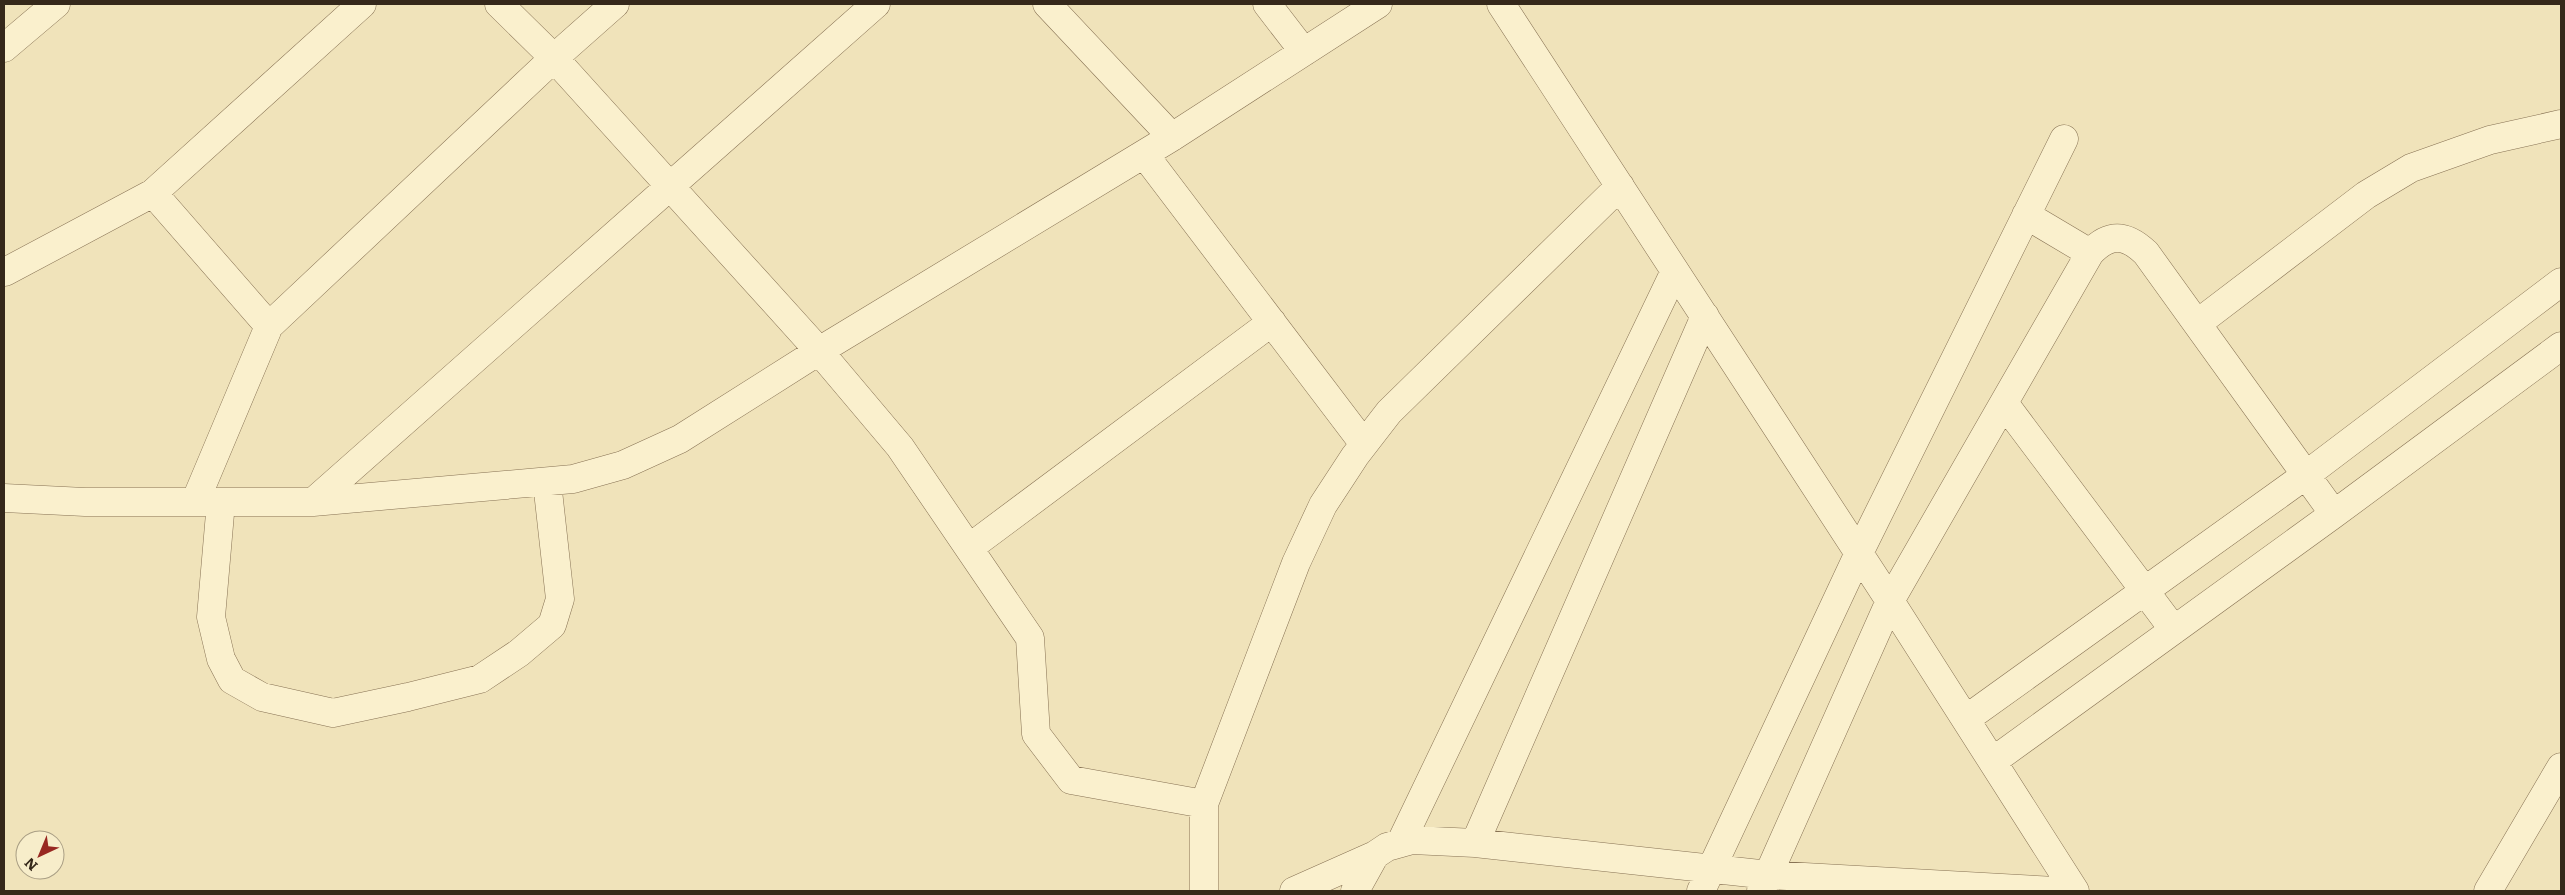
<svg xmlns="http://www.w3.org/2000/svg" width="2565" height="895" font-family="Literata,serif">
<rect width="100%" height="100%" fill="#f0e3ba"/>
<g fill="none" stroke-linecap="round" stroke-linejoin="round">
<defs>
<path id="minor" d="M 499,4 L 554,58 L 819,351 L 900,447 L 1030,638 L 1036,734 L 1071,780 L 1204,804
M 1047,4 L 1172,137
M 1267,4 L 1304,52
M 1501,4 L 1890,601 L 2075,891
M 4,48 L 56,4
M 1144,154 L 1364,444
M 2026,215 L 2090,253
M 5,272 L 153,193
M 2198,323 L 2366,195 L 2411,168 L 2490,140 L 2561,124
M 269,326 L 153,193 L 362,4
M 2004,403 L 2174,630
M 4,498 L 85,502 L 313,502 L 573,479 L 623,465 L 680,439 L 819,351 L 1172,137 L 1378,4
M 195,502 L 269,326 L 554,58 L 615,4
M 221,502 L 211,617 L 221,659 L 232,680 L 262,697 L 333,713 L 408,697 L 480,679 L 519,653 L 552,625 L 560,599 L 547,482
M 313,502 L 876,4
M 969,548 L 1272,322
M 1966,719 L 2306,475 L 2561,282
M 1993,761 L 2334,514 L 2561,346
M 1401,842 L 1675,271
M 1475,843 L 1705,316
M 1204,891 L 1204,804 L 1296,563 L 1323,505 L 1355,456 L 1389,412 L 1620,186
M 1294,891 L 1375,855 L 1387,847 L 1412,840 L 1475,843 L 1769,875 L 2056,891
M 1355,891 L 1375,855
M 1701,891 L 1859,553 L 2064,139
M 1761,891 L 1890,601 L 2090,253 C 2110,232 2126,234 2146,253 L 2334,514
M 2488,891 L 2561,767"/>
</defs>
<use href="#minor" stroke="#877254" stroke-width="29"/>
<use href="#minor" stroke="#faf0cd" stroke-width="28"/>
</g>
<rect width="2565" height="895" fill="none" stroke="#35281a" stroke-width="10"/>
<g transform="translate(40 855) rotate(224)"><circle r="24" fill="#f7edca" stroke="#a99e84"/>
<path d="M0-4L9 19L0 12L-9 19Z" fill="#982821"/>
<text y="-8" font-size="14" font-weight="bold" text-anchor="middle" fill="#35281a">N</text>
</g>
</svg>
